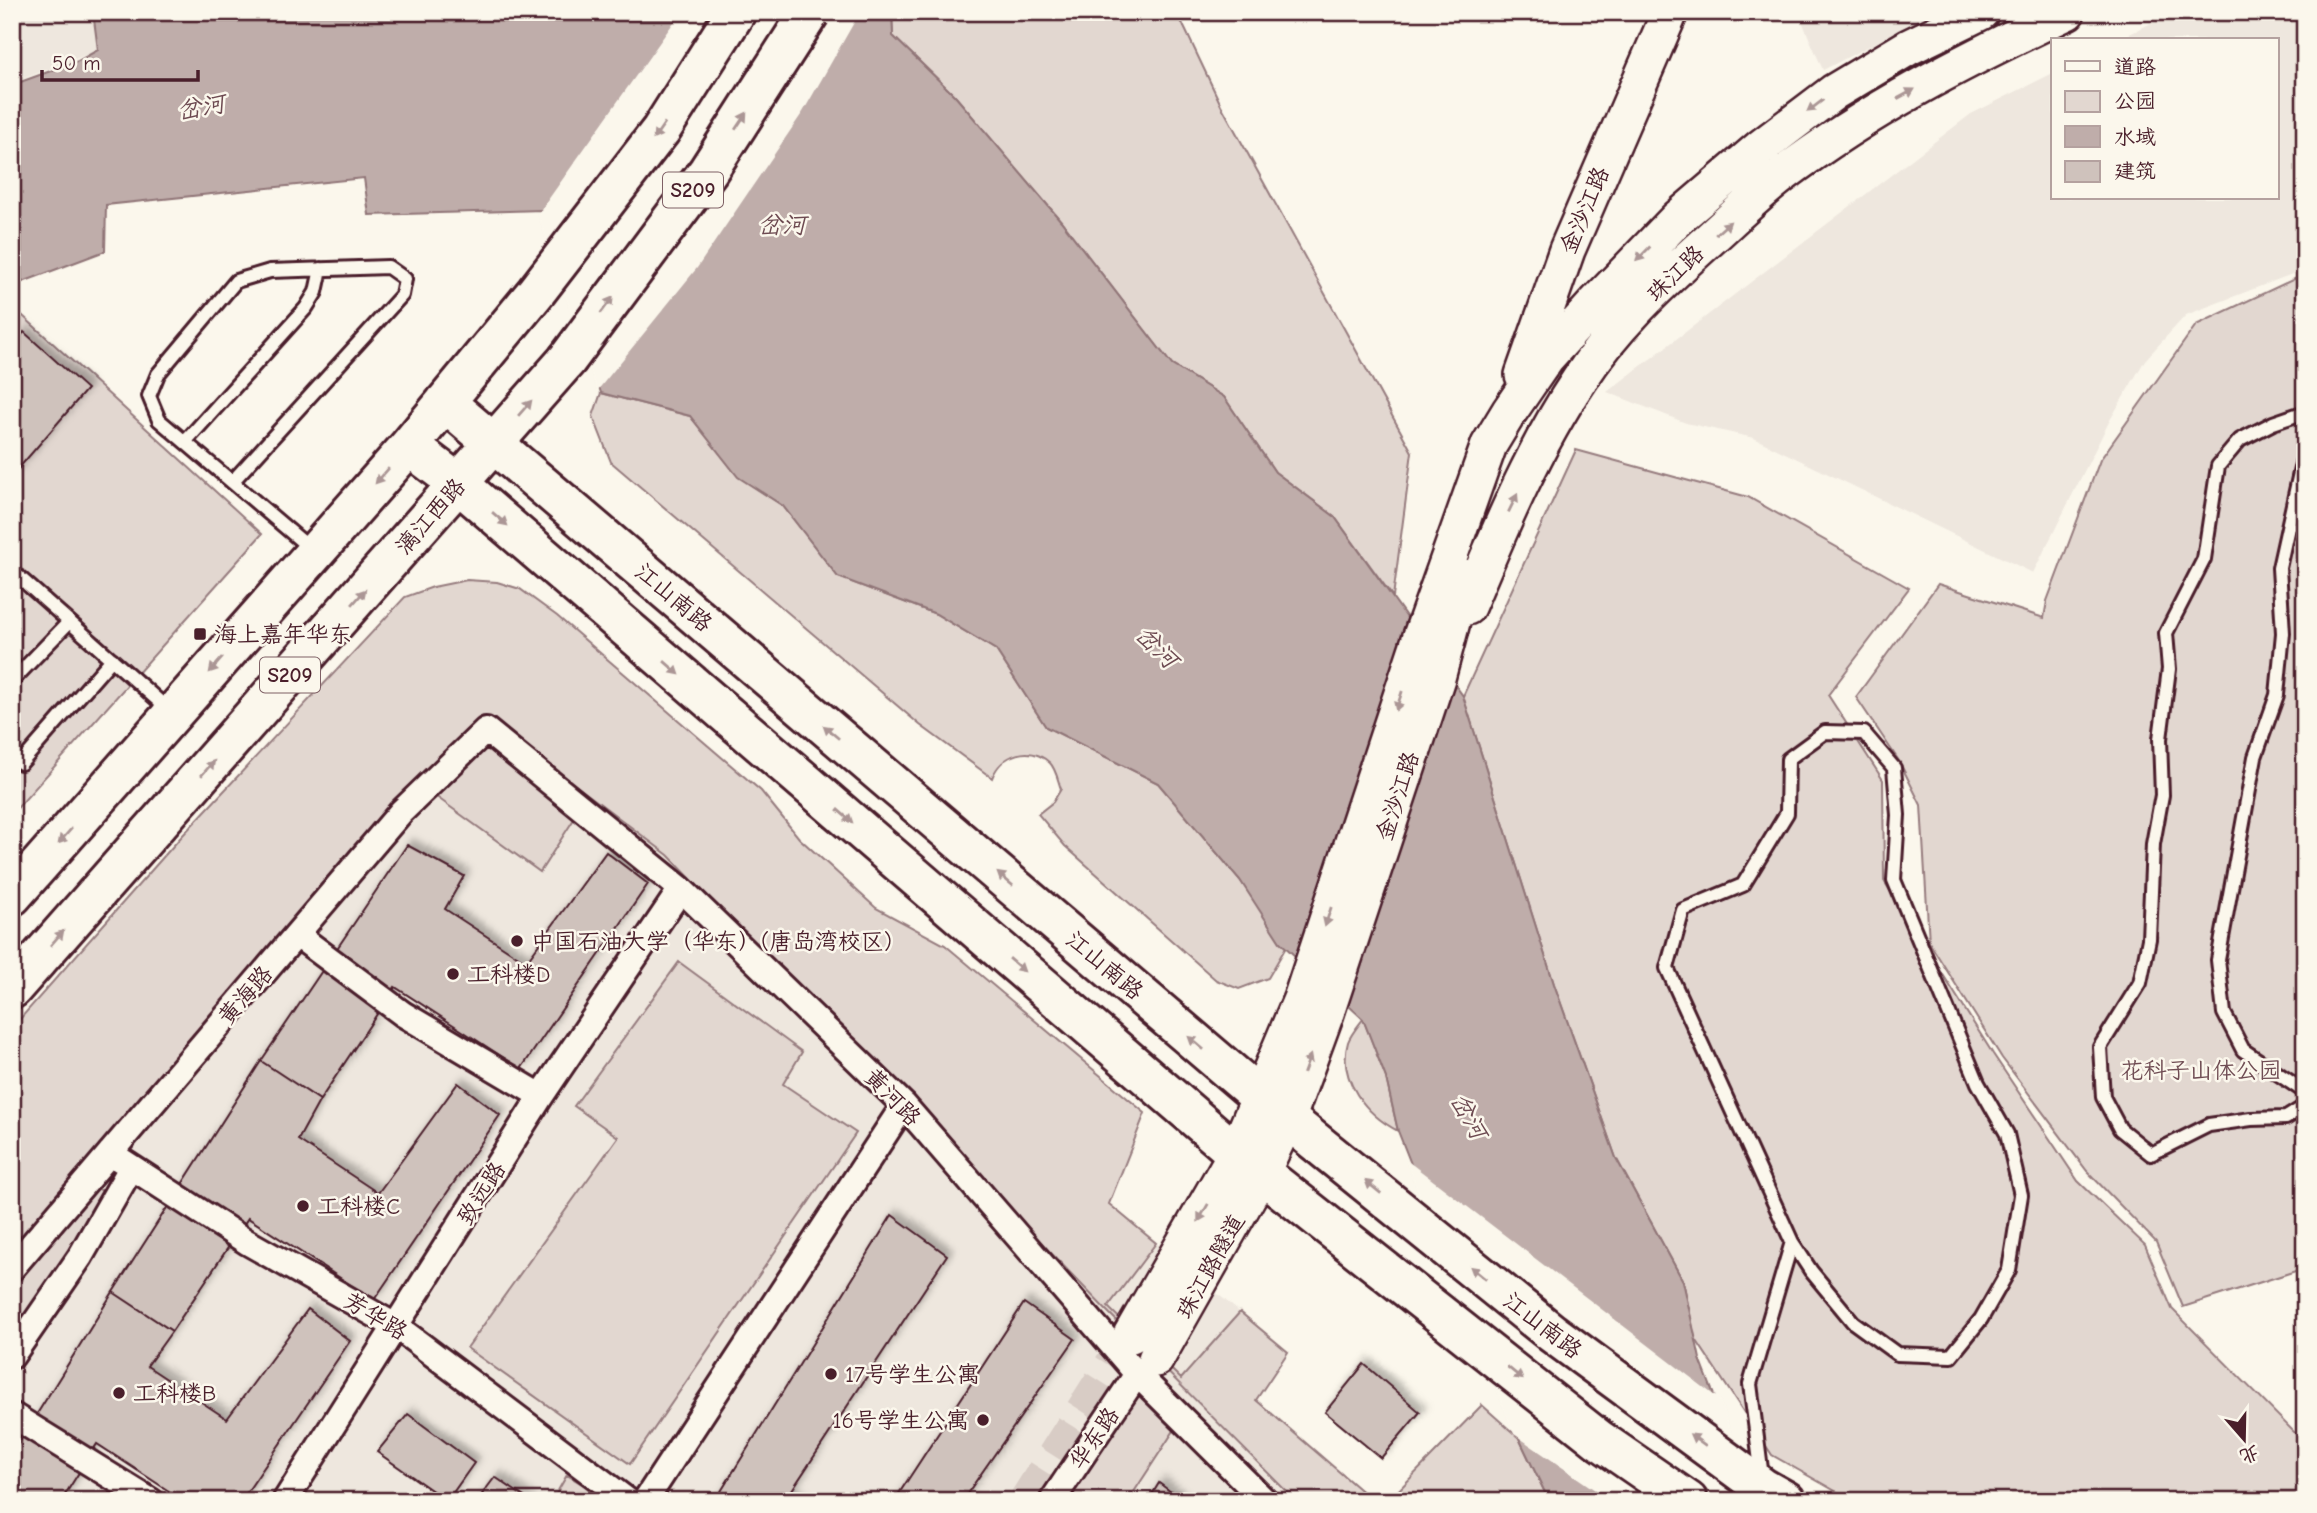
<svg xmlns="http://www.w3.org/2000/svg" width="2317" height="1513" font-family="'Comic Neue','LXGW WenKai TC',sans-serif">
<defs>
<filter id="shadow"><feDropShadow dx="5.5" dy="-5.5" stdDeviation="3.5" flood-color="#0004"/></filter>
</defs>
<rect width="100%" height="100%" fill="#fbf7ec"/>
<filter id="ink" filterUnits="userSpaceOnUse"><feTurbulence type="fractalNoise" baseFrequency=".0143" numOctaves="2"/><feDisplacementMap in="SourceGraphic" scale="14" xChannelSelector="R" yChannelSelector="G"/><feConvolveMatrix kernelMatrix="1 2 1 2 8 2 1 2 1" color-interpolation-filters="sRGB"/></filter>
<g filter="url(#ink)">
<path fill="#eee7de" d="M 12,12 L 93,12 L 99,50 L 12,83 Z
M 1798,12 L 1935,12 L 1823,70 Z
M 2173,12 L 2305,12 L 2305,269 L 2186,315 L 2145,360 L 2110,420 L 2033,573 L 1754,438 L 1686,423 L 1607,392 L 1971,114 L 2053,73 L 2053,198 L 2277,198 L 2277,40 L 2118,40 Z
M 474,679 L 1288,1352 L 1256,1400 L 1373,1501 L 12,1501 L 12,1204 Z"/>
<path fill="#e2d7d0" stroke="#967b7e" stroke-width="2" d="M 892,12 L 1177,12 L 1221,105 L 1412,452 L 1393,597 L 1334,516 L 1275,472 L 1224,397 L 1172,365 L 1061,221 L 955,96 L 893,36 Z
M 2305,274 L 2305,1268 L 2183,1307 L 2156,1242 L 2087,1171 L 2002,1058 L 1929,942 L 1921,805 L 1899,761 L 1856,697 L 1938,584 L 2044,618 L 2047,601 L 2100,460 L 2196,325 Z
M 12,306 L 262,534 L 12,814 Z
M 601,393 L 690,416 L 738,476 L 783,506 L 838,577 L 936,614 L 996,650 L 1046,727 L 1158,783 L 1240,880 L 1286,947 L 1268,978 L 1239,989 L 1216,980 L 1065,846 L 1038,814 L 1053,802 L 1061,789 C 1058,781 1056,769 1050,763 C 1030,744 1001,754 992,778 L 920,725 L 611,462 L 593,416 Z
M 1576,450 L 1748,497 L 1909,588 L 1828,695 L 1883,780 L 1884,881 L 1993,1054 L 2078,1181 L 2145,1245 L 2172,1309 L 2305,1443 L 2305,1501 L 1853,1501 L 1772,1455 L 1695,1338 L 1683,1281 L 1616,1158 L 1554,984 L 1463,696 Z
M 467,580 L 497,582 L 520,589 L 557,616 L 761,791 L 799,838 L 876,908 L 945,945 L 1145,1113 L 1109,1204 L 1156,1243 L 1108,1307 L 1181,1379 L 1240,1312 L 1288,1352 L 1256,1400 L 1373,1501 L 1296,1501 L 1106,1310 L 668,855 L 493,723 L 484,720 L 468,730 L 12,1258 L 12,1028 L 181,837 L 405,597 L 433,587 Z
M 486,739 L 576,816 L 540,872 L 431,793 Z
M 679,962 L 802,1052 L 783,1084 L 856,1133 L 630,1464 L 467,1348 L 618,1137 L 574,1106 Z
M 1363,1019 L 1386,1078 L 1398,1131 C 1367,1115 1337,1080 1348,1042 C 1351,1034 1358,1026 1363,1019 Z
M 95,1186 L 111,1198 L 12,1339 L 12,1282 Z
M 1139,1389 L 1175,1429 L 1128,1501 L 1064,1501 Z
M 1482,1405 L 1519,1438 L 1549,1501 L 1388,1501 Z
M 567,1475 L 610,1501 L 552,1501 Z"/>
<path fill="#bfadaa" stroke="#907477" stroke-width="2" d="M 93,12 L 892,12 L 893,36 L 955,96 L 1061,221 L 1172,365 L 1224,397 L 1275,472 L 1334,516 L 1463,696 L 1554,984 L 1616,1158 L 1683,1281 L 1700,1359 L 1755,1501 L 1549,1501 L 1519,1438 L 1398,1131 L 1386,1078 L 1363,1019 L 1280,942 L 1240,880 L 1158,783 L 1046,727 L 996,650 L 936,614 L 838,577 L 783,506 L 738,477 L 690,416 L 601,393 L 542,210 L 369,215 L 364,178 L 106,205 L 105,251 L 12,286 L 12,85 L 78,61 L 98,50 Z"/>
<path fill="#fbf7ec" d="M 681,12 L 860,12 L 803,112 L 697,268 L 597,391 L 538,214 Z
M 1405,1159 L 1719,1399 L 1756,1501 L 1611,1501 L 1514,1434 Z"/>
<path fill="#cfc2bc" stroke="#4a1f2b" stroke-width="2" filter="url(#shadow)" d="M 24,332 L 87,389 L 12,476 L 12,346 Z
M 407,845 L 464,876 L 445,909 L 526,962 L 606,852 L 648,884 L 521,1069 L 395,987 L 320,1100 L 261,1061 Z
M 261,1061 L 320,1100 L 298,1140 L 378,1193 L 458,1083 L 500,1115 L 374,1300 L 248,1218 L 172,1331 L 113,1292 Z
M 892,1215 L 947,1255 L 790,1493 L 803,1501 L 715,1501 Z
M 113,1292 L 172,1331 L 147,1366 L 227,1419 L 308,1309 L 350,1341 L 241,1501 L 184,1501 L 97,1444 L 61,1501 L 12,1501 L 12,1454 Z
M 1024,1303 L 1075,1339 L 962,1501 L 894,1501 Z
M 1364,1364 L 1420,1412 L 1381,1458 L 1325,1412 Z
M 408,1414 L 474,1463 L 447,1501 L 377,1452 Z
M 495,1477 L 530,1501 L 477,1501 Z
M 1159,1483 L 1183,1501 L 1148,1501 Z"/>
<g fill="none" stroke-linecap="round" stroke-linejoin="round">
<path stroke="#d8ccc5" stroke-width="35" stroke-dasharray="35 18" stroke-linecap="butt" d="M 1026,1501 L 1131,1335"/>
<defs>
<path id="lane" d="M 2305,412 L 2273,423 L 2240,440 L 2218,466 L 2204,559 L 2166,633 L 2169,669 L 2160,739 L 2162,795 L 2153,844 L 2149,939 L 2140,983 L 2100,1047 L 2103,1097 L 2120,1129 L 2151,1154 L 2209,1125 L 2251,1119 L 2286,1118 L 2305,1106
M 185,442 L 306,308 L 316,292 L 321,269
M 2305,450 L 2279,568 L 2283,633 L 2277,695 L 2255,757 L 2218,960 L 2224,1013 L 2243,1050 L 2305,1092
M 232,482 L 402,295 L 405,279 L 388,267 L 270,271 L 236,281 L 158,374 L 149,396 L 159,420 L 312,550
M 12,586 L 19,577 L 170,711
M 12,681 L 69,622
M 21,763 L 112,659
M 1762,1477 L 1750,1384 L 1792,1242 L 1667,968 L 1683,910 L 1743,885 L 1787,813 L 1788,759 L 1825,732 L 1864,733 L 1894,768 L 1898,815 L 1894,880 L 1978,1083 L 2007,1134 L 2021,1195 L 2009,1270 L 1981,1319 L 1951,1356 L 1897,1354 L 1853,1322 L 1811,1271 L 1792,1242"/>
<path id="street" d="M 297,935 L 403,1014 L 541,1096
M 110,1153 L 247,1242 L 397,1327 L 628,1501
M 12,1268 L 401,812 L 486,730 L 681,889 L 904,1105 L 1137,1374 L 1265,1501
M 12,1356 L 80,1257 L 131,1168
M 12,1415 L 151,1501
M 285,1501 L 541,1096 L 681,889
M 645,1501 L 904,1105
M 1052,1501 L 1137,1374"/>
<path id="secondary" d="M 1523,375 L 1567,250 L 1670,12
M 1467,607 C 1500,529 1533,449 1580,379 C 1613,328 1658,286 1702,246 C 1728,223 1754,197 1781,176 C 1869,109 1967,59 2067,12
M 1131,1335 L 1236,1153 L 1301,999 L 1421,636 L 1489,445 L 1509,412 L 1546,358 L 1595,304 L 1678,218 L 1760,148 L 1834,92 L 1909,47 L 1981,12
M 1156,1359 L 1262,1172 L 1288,1117 L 1325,1016 L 1437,678 L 1464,577"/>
<path id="primary" d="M 445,402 L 1260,1097 L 1552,1333 L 1763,1488 L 1786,1501
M 409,446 L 459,484 L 1236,1153 L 1598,1439 L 1688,1501
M 12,896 L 409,446 L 536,292 L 661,130 L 736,12
M 12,989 L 567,360"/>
</defs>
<use href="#lane" stroke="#4a1f2b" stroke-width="18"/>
<use href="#street" stroke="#4a1f2b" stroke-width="30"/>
<use href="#secondary" stroke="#4a1f2b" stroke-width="40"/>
<use href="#primary" stroke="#4a1f2b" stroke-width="44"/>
<use href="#lane" stroke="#fbf7ec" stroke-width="12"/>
<use href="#street" stroke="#fbf7ec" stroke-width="24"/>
<use href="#secondary" stroke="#fbf7ec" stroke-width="35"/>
<use href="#primary" stroke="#fbf7ec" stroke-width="38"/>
<defs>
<path id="primary-bridge" d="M 567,360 L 708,171 L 810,12"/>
</defs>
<use href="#primary-bridge" stroke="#4a1f2b" stroke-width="44" stroke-linecap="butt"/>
<use href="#primary-bridge" stroke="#fbf7ec" stroke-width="38"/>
</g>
<defs><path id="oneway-solid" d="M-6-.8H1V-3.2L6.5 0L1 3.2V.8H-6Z" transform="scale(1.75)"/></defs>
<g fill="#ab9695">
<use href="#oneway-solid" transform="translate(1906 94) rotate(-29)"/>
<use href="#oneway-solid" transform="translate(1815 106) rotate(143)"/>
<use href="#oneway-solid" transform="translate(741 121) rotate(-56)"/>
<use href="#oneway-solid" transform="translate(659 131) rotate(125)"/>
<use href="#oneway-solid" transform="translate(1723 228) rotate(-42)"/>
<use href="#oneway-solid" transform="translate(1643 254) rotate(134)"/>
<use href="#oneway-solid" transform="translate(607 305) rotate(-53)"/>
<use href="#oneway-solid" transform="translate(525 408) rotate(-49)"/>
<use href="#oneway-solid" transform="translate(382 476) rotate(131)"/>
<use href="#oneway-solid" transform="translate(1513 503) rotate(-64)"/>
<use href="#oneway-solid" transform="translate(500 519) rotate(41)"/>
<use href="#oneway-solid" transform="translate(359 597) rotate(-49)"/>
<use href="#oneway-solid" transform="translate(216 665) rotate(131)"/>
<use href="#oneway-solid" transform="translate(672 668) rotate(41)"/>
<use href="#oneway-solid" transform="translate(1399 701) rotate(108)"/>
<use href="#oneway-solid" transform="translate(831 732) rotate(-140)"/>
<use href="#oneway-solid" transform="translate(208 768) rotate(-49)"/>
<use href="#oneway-solid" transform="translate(845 816) rotate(41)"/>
<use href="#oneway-solid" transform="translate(65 836) rotate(131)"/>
<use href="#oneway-solid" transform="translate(1005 879) rotate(-140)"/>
<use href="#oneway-solid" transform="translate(1328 917) rotate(108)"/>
<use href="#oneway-solid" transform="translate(57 938) rotate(-49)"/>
<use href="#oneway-solid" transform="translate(1017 965) rotate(41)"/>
<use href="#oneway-solid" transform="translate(1196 1043) rotate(-140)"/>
<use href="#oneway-solid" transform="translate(1307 1064) rotate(-70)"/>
<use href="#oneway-solid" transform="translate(1373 1187) rotate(-141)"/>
<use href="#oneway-solid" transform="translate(1203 1213) rotate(120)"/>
<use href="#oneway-solid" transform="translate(1478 1273) rotate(-141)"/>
<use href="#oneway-solid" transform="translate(1515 1373) rotate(39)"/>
<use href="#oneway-solid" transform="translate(1698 1440) rotate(-144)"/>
</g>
</g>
<g fill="#4a1f2b" stroke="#fbf7ec" stroke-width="2.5">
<rect x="193" y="627" width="14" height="14" rx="3.5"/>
<circle cx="517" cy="941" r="7"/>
<circle cx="453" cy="974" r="7"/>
<circle cx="303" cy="1206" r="7"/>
<circle cx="831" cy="1374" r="7"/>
<circle cx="119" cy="1393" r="7"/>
<circle cx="983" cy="1420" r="7"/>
</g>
<g text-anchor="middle" stroke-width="5" stroke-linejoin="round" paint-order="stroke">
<g fill="#fbf7ec" stroke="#7f6065" stroke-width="2">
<rect x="663" y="172.5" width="60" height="35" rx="5"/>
<rect x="260" y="657.5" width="60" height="35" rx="5"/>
</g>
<g font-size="21" font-weight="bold" fill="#4a1f2b">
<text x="693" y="197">S209</text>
<text x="290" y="682">S209</text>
</g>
<g font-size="23" fill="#4a1f2b" stroke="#fbf7ec">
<text transform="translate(1584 210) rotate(-67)" y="8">金沙江路</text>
<text transform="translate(1675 273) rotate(-44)" y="8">珠江路</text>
<text transform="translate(430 516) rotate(-49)" y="8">漓江西路</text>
<text transform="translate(674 597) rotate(40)" y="8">江山南路</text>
<text transform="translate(1397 796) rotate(-72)" y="8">金沙江路</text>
<text transform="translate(1105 965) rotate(40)" y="8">江山南路</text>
<text transform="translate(245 995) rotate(-49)" y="8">黄海路</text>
<text transform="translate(893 1097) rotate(46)" y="8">黄河路</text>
<text transform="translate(481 1193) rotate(-58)" y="8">致远路</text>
<text transform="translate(1210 1266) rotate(-61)" y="8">珠江路隧道</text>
<text transform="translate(376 1316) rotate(31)" y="8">芳华路</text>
<text transform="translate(1543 1325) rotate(38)" y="8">江山南路</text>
<text transform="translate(1094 1438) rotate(-56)" y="8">华东路</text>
</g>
<g font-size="23" fill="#4a1f2b" stroke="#fbf7ec" text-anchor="start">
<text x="214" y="642">海上嘉年华东</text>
<text x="531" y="949">中国石油大学（华东）(唐岛湾校区)</text>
<text x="467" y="982">工科楼D</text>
<text x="317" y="1214">工科楼C</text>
<text x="845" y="1382">17号学生公寓</text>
<text x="133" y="1401">工科楼B</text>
<text x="969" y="1428" text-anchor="end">16号学生公寓</text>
</g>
<g font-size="23" fill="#704d54" stroke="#fbf7ec">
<text x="2201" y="1078">花科子山体公园</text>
</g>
<g font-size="24" font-style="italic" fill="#6d4a51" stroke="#fbf7ec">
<text transform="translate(201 107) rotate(-10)" y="8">岔河</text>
<text x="782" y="233">岔河</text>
<text transform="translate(1157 647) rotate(45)" y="8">岔河</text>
<text transform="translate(1469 1116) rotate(61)" y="8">岔河</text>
</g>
</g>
<rect width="2317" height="1513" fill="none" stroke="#fbf7ec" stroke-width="42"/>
<rect x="21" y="21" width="2275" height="1471" fill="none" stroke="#4a1f2b" stroke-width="2.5" filter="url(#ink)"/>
<rect x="2051" y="38" width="228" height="161" fill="#fbf7ec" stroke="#b4a19f" stroke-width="2"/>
<rect x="2065" y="61" width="35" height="10" fill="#fbf7ec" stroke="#b4a19f" stroke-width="2"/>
<text x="2114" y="74" font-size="21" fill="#4a1f2b">道路</text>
<rect x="2065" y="91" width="35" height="21" fill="#e2d7d0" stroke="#b4a19f" stroke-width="2"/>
<text x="2114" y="108" font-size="21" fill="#4a1f2b">公园</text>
<rect x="2065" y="126" width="35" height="21" fill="#bfadaa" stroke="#b4a19f" stroke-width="2"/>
<text x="2114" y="144" font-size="21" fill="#4a1f2b">水域</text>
<rect x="2065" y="161" width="35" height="21" fill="#cfc2bc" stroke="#b4a19f" stroke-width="2"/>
<text x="2114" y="178" font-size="21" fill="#4a1f2b">建筑</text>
<g transform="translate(2244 1439) rotate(160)" stroke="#fbf7ec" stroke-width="5" paint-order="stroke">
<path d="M0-5L12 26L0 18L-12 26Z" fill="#4a1f2b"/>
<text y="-10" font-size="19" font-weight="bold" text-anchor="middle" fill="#4a1f2b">北</text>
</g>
<path d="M42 70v10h156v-10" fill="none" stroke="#4a1f2b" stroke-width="3.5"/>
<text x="52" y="70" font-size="21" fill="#4a1f2b" stroke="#fbf7ec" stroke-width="5" paint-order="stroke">50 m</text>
</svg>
